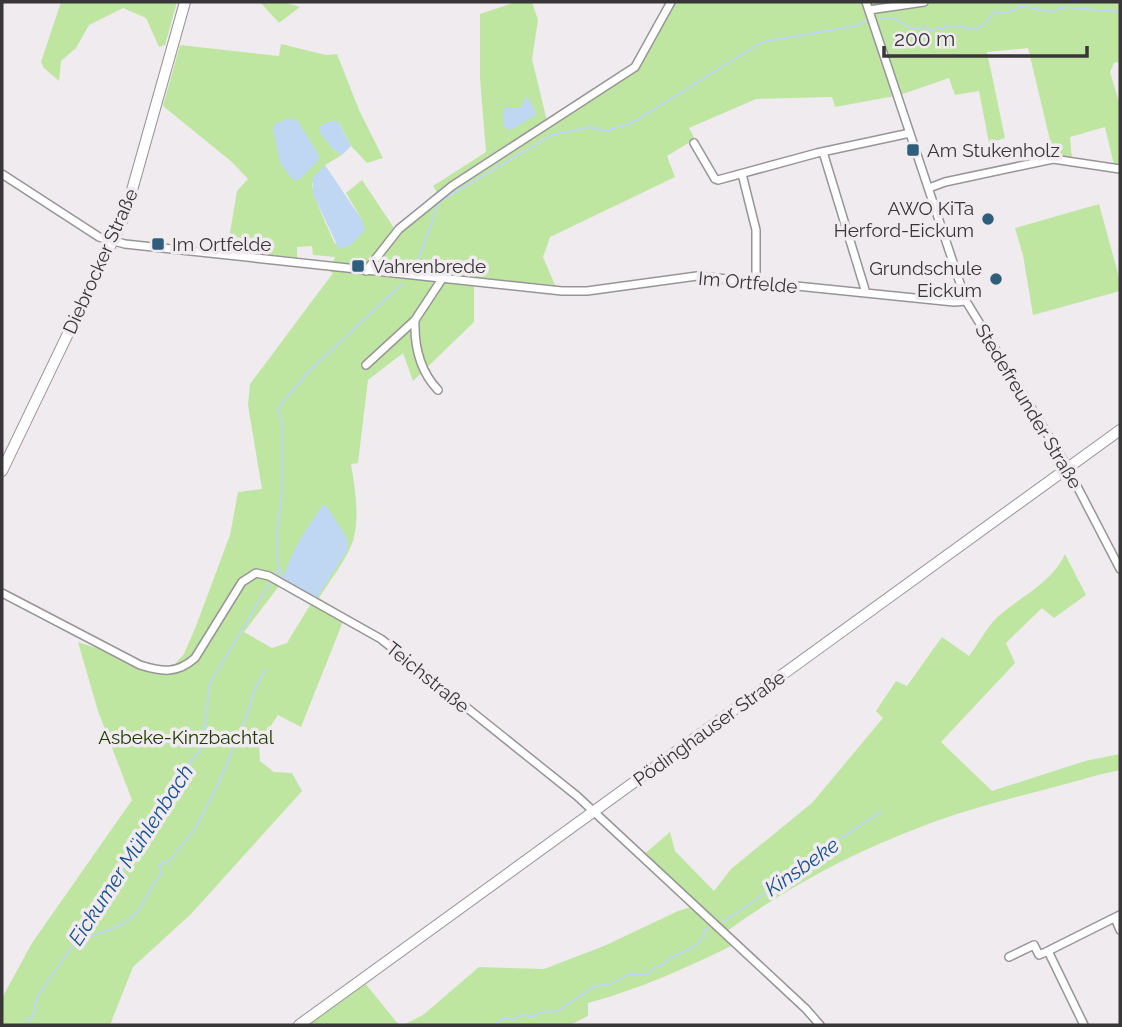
<svg xmlns="http://www.w3.org/2000/svg" width="1122" height="1027" font-family="Raleway,sans-serif">
<rect width="100%" height="100%" fill="#efebef"/>
<path fill="#bfe6a0" fill-rule="evenodd" d="M 61,2 L 177,2 L 165,45 L 159,47 L 146,18 L 123,8 L 89,25 L 76,48 L 61,61 L 59,81 L 44,68 L 41,62 Z
M 260,2 L 283,2 L 300,7 L 279,23 Z
M 516,2 L 532,2 L 538,20 L 532,59 L 547,121 L 636,61 L 647,38 L 653,36 L 673,2 L 1120,2 L 1120,62 L 1114,63 L 1110,72 L 1120,105 L 1120,166 L 1114,165 L 1105,127 L 1070,137 L 1072,160 L 1054,157 L 1028,48 L 987,52 L 1005,138 L 989,143 L 979,91 L 955,95 L 949,78 L 900,95 L 835,107 L 832,97 L 756,99 L 689,128 L 695,139 L 667,156 L 675,177 L 550,237 L 543,257 L 555,285 L 474,278 L 474,322 L 413,381 L 403,353 L 368,380 L 358,463 L 351,464 C 355,488 360,517 353,541 C 346,561 330,580 319,598 L 346,614 L 301,727 L 278,715 L 259,743 L 260,761 L 274,772 L 292,773 L 302,791 L 191,914 L 133,967 L 110,1025 L 2,1025 L 2,998 L 32,943 L 132,800 L 98,711 L 78,642 L 157,668 L 173,666 L 184,654 L 196,626 L 230,535 L 238,492 L 262,489 L 248,405 L 250,384 L 333,273 L 330,272 L 335,257 L 313,255 L 312,246 L 297,247 L 297,259 L 227,250 L 237,191 L 248,179 L 232,162 L 163,106 L 180,45 L 279,56 L 281,44 L 326,55 L 337,54 L 359,110 L 383,158 L 367,163 L 351,146 L 339,123 L 320,132 L 334,150 L 342,155 L 325,165 L 312,184 C 314,200 328,227 335,244 L 362,220 L 346,193 L 362,180 L 394,228 L 438,194 L 433,186 L 486,152 L 480,78 L 480,14 ZM 279,586 L 310,605 L 287,643 L 272,648 L 244,632 Z
M 1099,204 L 1120,281 L 1120,291 L 1033,315 L 1023,255 L 1015,228 Z
M 1065,554 L 1086,595 L 1054,618 L 1042,608 L 1006,643 L 1015,663 L 941,742 L 992,791 L 1085,761 L 1120,754 L 1120,770 L 1098,775 C 1040,792 980,804 923,826 C 853,852 786,888 726,932 L 737,943 C 689,967 640,989 588,1003 L 588,1016 L 570,1025 L 403,1025 L 423,1015 L 479,967 L 544,969 L 604,946 L 678,911 L 694,906 L 641,857 L 670,832 L 675,851 L 714,891 L 731,869 L 812,803 L 883,718 L 876,711 L 896,681 L 907,686 L 942,637 L 969,656 C 979,643 989,623 1002,613 C 1024,595 1053,581 1065,554 Z
M 364,982 L 399,1025 L 291,1025 L 342,990 Z"/>
<path fill="#c0d7f3" d="M 527,96 L 537,114 L 511,130 L 504,127 L 503,111 L 507,107 L 521,107 Z
M 291,118 L 297,120 L 319,155 L 318,161 L 300,179 L 293,180 L 280,163 L 273,128 L 276,123 Z
M 333,120 L 339,123 L 351,146 L 342,155 L 334,150 L 319,132 L 320,126 Z
M 325,165 L 362,220 L 365,230 L 351,245 L 339,249 L 313,194 L 313,177 Z
M 323,505 L 326,505 L 347,538 L 348,549 L 317,598 L 283,578 C 292,550 306,528 323,505 Z"/>
<g fill="none" stroke-linecap="round" stroke-linejoin="round">
<path stroke="#c0d7f3" stroke-width="2" d="M 880,18 L 894,18 L 911,28 L 933,30 L 952,26 L 978,29 L 986,23 L 994,12 L 1007,13 L 1022,6 L 1051,12 L 1064,7 L 1120,12
M 417,264 L 439,202 L 552,135 L 590,127 L 606,131 L 632,123 L 762,42 L 855,26 L 866,21
M 279,569 L 283,578
M 274,576 L 278,569 L 277,533 L 282,494 L 282,423 L 278,408 L 310,370 L 402,284
M 723,922 L 775,887 L 778,880 L 785,875 L 881,812
M 77,943 C 96,932 120,930 136,913 C 146,902 151,885 162,872 L 159,866 L 163,862 L 167,864 L 195,829 L 218,785 L 248,713 L 254,691 L 266,669
M 26,1025 L 28,1019 L 33,1017 L 37,997 L 108,895 L 128,862 L 136,854 L 167,799 L 189,768 L 192,759 L 199,752 L 203,742 L 210,683 L 271,581
M 475,1025 L 496,1024 L 502,1019 L 514,1019 L 521,1015 L 533,1016 L 542,1012 L 558,1011 L 595,986 L 611,984 L 629,974 L 649,974 L 653,968 C 662,967 662,965 668,960 C 683,949 689,954 704,937 L 704,931 L 710,927"/>
<defs>
<path id="street" d="M 866,2 L 966,301 L 1065,463 L 1120,569
M 869,10 L 924,2
M 694,143 L 715,179 L 718,180 L 817,153 L 910,133
M 823,152 L 866,293
M 2,174 L 99,237 L 125,244 L 562,291 L 587,291 L 697,276 L 954,302 L 966,301
M 742,174 L 756,230 L 756,282
M 929,188 L 945,182 L 1053,159 L 1120,169
M 366,271 L 399,229 L 452,186 L 635,67 L 671,2
M 415,320 C 414,347 420,371 438,390
M 366,365 L 415,320 L 442,279
M 2,593 L 140,665 C 162,672 177,674 195,658 L 242,582 L 256,573 L 269,576 L 381,639 L 577,796 L 806,1009 L 820,1025
M 1115,918 L 1120,930
M 1009,957 L 1034,945 L 1039,955 L 1048,951
M 1084,1025 L 1048,951 L 1120,915"/>
<path id="secondary" d="M 2,471 L 125,215 L 185,2
M 299,1025 L 1120,430"/>
</defs>
<use href="#street" stroke="#989598" stroke-width="10"/>
<use href="#secondary" stroke="#989598" stroke-width="12"/>
<use href="#street" stroke="#fff" stroke-width="7"/>
<use href="#secondary" stroke="#fff" stroke-width="10"/>
</g>
<g fill="#2f5e7d" stroke="#efebef" stroke-width="2.5">
<rect x="906" y="143" width="14" height="14" rx="3.5"/>
<circle cx="988" cy="219" r="7"/>
<rect x="151" y="237" width="14" height="14" rx="3.5"/>
<rect x="351" y="259" width="14" height="14" rx="3.5"/>
<circle cx="996" cy="279" r="7"/>
</g>
<g text-anchor="middle" stroke-width="7" stroke-linejoin="round" paint-order="stroke">
<g font-size="19" fill="#383638" stroke="#efebef" text-anchor="start">
<text x="927" y="157">Am Stukenholz</text>
<text x="974" y="215" text-anchor="end">AWO KiTa<tspan x="974" dy="22">Herford-Eickum</tspan></text>
<text x="172" y="251">Im Ortfelde</text>
<text x="372" y="273">Vahrenbrede</text>
<text x="982" y="275" text-anchor="end">Grundschule<tspan x="982" dy="22">Eickum</tspan></text>
</g>
<g font-size="19" fill="#383638" stroke="#efebef">
<text transform="translate(100 261) rotate(-66)" y="7">Diebrocker Straße</text>
<text transform="translate(748 282) rotate(5)" y="7">Im Ortfelde</text>
<text transform="translate(1029 406) rotate(59)" y="7">Stedefreunder Straße</text>
<text transform="translate(428 677) rotate(39)" y="7">Teichstraße</text>
<text transform="translate(709 728) rotate(-36)" y="7">Pödinghauser Straße</text>
</g>
<g font-size="19" fill="#203a00" stroke="#efebef">
<text x="186" y="744">Asbeke-Kinzbachtal</text>
</g>
<g font-size="21" font-style="italic" fill="#19518e" stroke="#efebef">
<text transform="translate(131 855) rotate(-57)" y="7">Eickumer Mühlenbach</text>
<text transform="translate(802 867) rotate(-35)" y="7">Kinsbeke</text>
</g>
</g>
<rect width="1122" height="1027" fill="none" stroke="#383638" stroke-width="7"/>
<path d="M884 46v10h203v-10" fill="none" stroke="#383638" stroke-width="3.5"/>
<text x="894" y="46" font-size="21" fill="#383638" stroke="#efebef" stroke-width="5" paint-order="stroke">200 m</text>
</svg>
